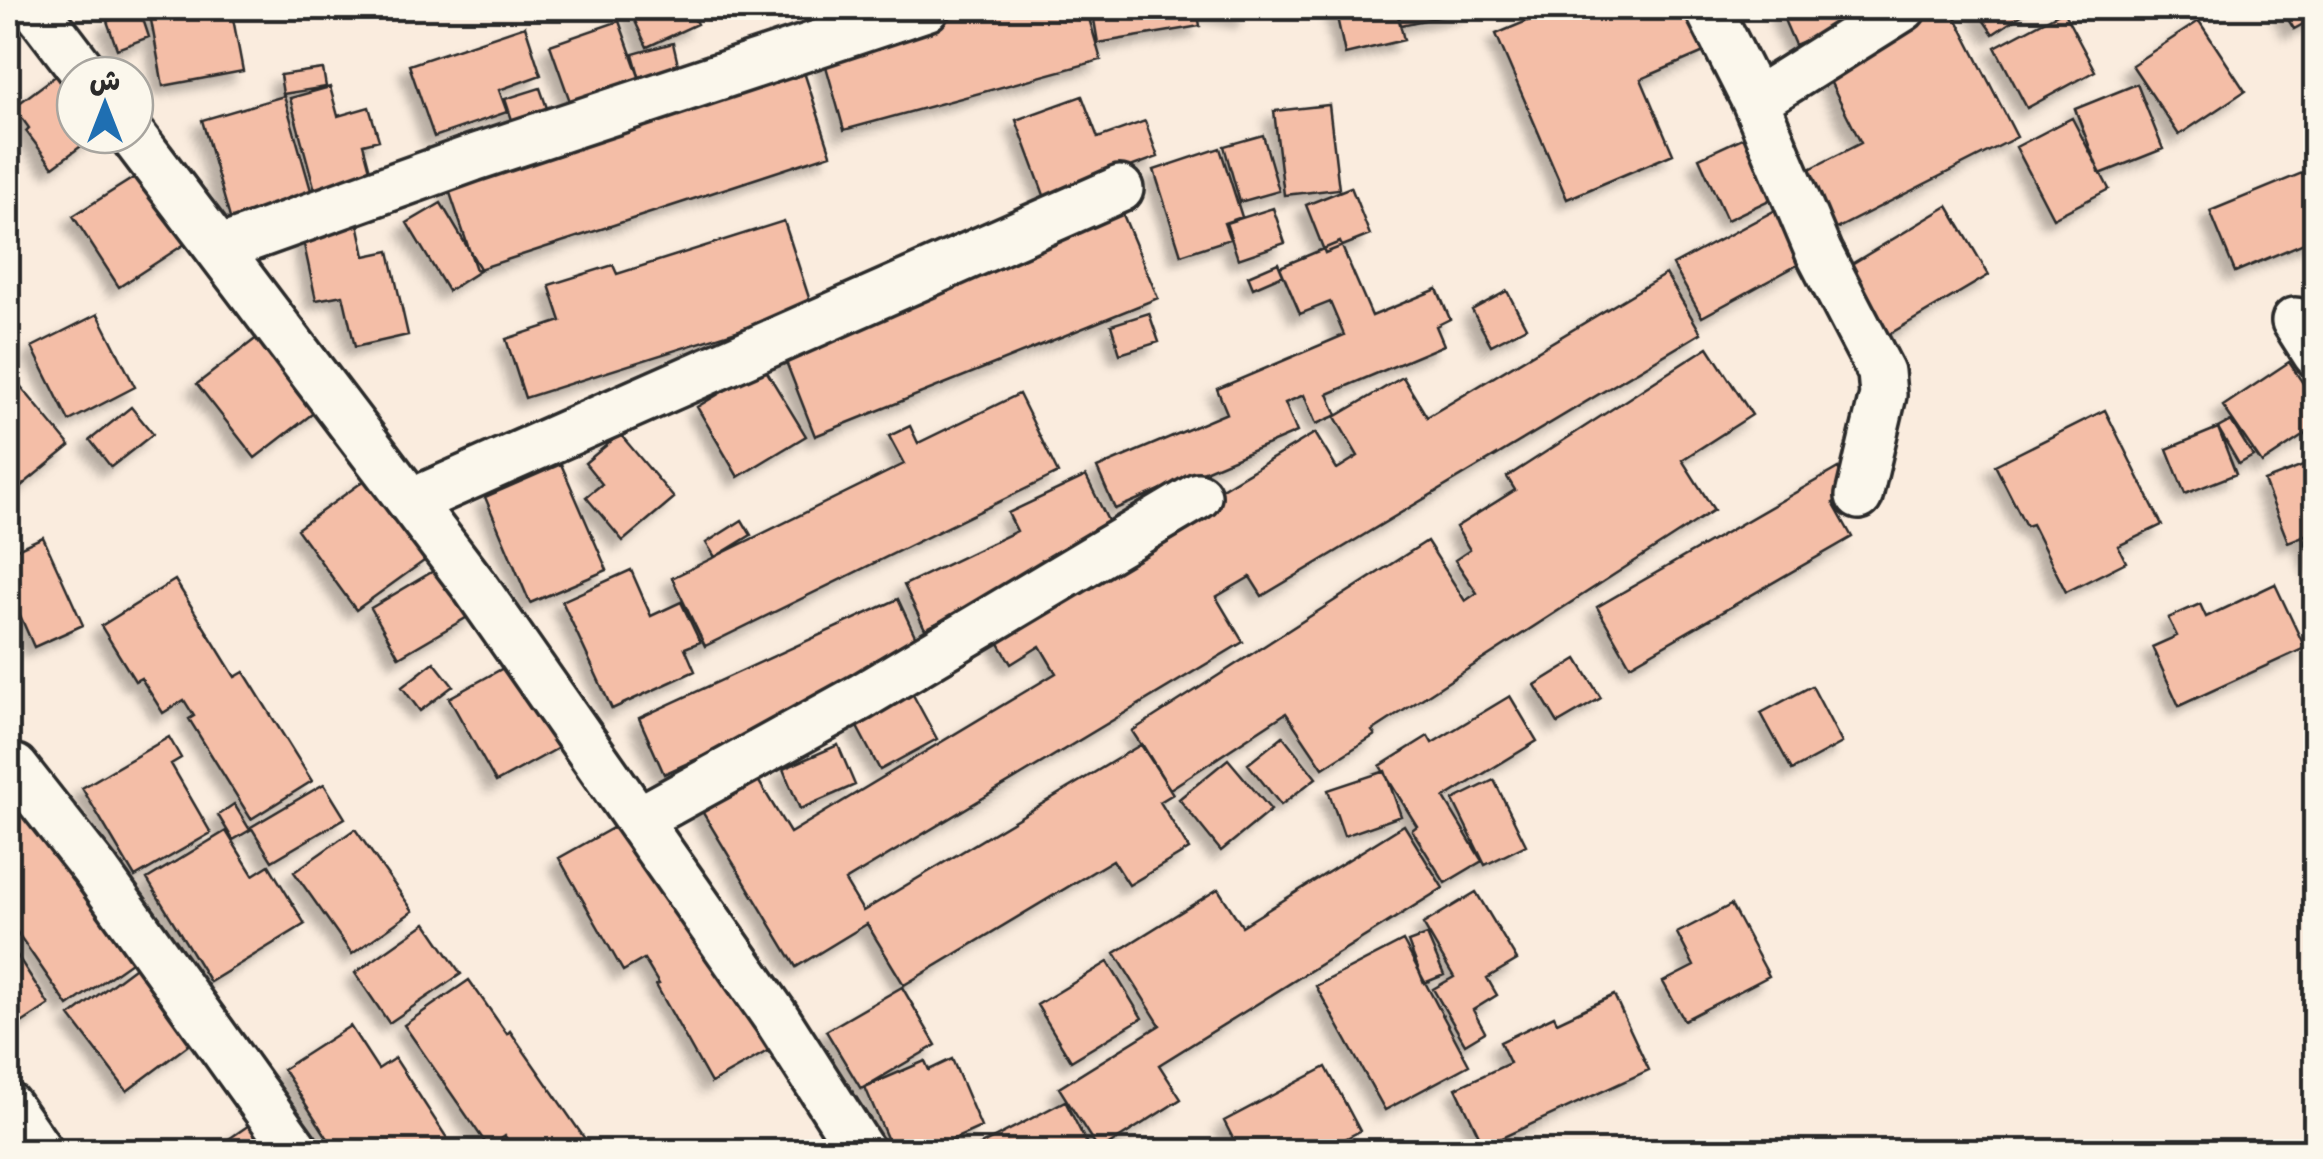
<svg xmlns="http://www.w3.org/2000/svg" width="2323" height="1159" font-family="'Playpen Sans','Playpen Sans Arabic',sans-serif">
<defs>
<filter id="shadow"><feDropShadow dx="-9" dy="9" stdDeviation="5" flood-color="#0004"/></filter>
</defs>
<rect width="100%" height="100%" fill="#faecde"/>
<filter id="ink" filterUnits="userSpaceOnUse"><feTurbulence type="fractalNoise" baseFrequency=".01" numOctaves="2"/><feDisplacementMap in="SourceGraphic" scale="20" xChannelSelector="R" yChannelSelector="G"/><feConvolveMatrix kernelMatrix="1 2 1 2 8 2 1 2 1" color-interpolation-filters="sRGB"/></filter>
<g filter="url(#ink)">
<path fill="#f4bea7" stroke="#2b2b2b" stroke-width="2.5" filter="url(#shadow)" d="M 156,8 L 231,8 L 243,71 L 163,86 L 149,9 Z
M 629,8 L 689,8 L 697,24 L 647,47 Z
M 1022,8 L 1086,8 L 1101,60 L 844,130 L 822,52 L 977,10 L 979,19 Z
M 1092,8 L 1197,8 L 1200,26 L 1098,43 Z
M 1197,8 L 1248,8 L 1246,18 Z
M 1335,8 L 1396,8 L 1404,40 L 1345,54 Z
M 1397,8 L 1471,8 L 1472,10 L 1401,25 Z
M 1558,8 L 1694,8 L 1711,49 L 1641,79 L 1673,154 L 1567,199 L 1496,34 Z
M 1779,8 L 1882,8 L 1795,45 Z
M 1936,8 L 1951,8 L 2017,137 L 1822,236 L 1792,178 L 1861,143 L 1822,65 Z
M 1975,8 L 2032,8 L 1993,34 Z
M 2281,8 L 2316,8 L 2316,17 L 2294,29 Z
M 140,10 L 149,37 L 117,49 L 107,21 Z
M 2063,11 L 2095,71 L 2027,108 L 1995,47 Z
M 619,21 L 641,82 L 572,107 L 550,45 Z
M 2199,21 L 2245,91 L 2179,135 L 2132,65 Z
M 525,26 L 541,75 L 499,90 L 507,112 L 434,137 L 409,65 Z
M 673,43 L 679,69 L 640,79 L 633,54 Z
M 802,66 L 831,154 L 476,270 L 448,187 Z
M 323,69 L 326,87 L 283,94 L 280,75 Z
M 61,72 L 75,90 L 75,135 L 96,135 L 53,167 L 26,131 L 29,128 L 14,107 Z
M 2137,84 L 2163,149 L 2100,174 L 2075,109 Z
M 330,87 L 338,116 L 369,107 L 379,140 L 363,144 L 371,174 L 315,190 L 290,98 Z
M 540,88 L 547,108 L 512,120 L 505,99 Z
M 284,96 L 314,201 L 232,225 L 202,120 Z
M 1082,96 L 1098,138 L 1145,121 L 1158,157 L 1045,198 L 1016,120 Z
M 1329,105 L 1339,189 L 1284,195 L 1274,111 Z
M 2072,118 L 2109,189 L 2053,218 L 2016,147 Z
M 1751,134 L 1780,195 L 1727,220 L 1699,158 Z
M 1263,135 L 1279,191 L 1240,202 L 1224,146 Z
M 1220,148 L 1242,217 L 1224,223 L 1230,239 L 1181,255 L 1154,170 Z
M 146,170 L 191,240 L 119,287 L 73,216 Z
M 2302,173 L 2316,204 L 2316,238 L 2235,272 L 2210,211 Z
M 1351,187 L 1370,235 L 1325,253 L 1306,205 Z
M 441,203 L 481,270 L 448,291 L 407,223 Z
M 1785,205 L 1814,256 L 1702,317 L 1673,265 Z
M 1948,206 L 1989,275 L 1881,339 L 1840,271 Z
M 1273,208 L 1285,243 L 1238,259 L 1226,223 Z
M 1122,212 L 1158,298 L 815,436 L 781,349 Z
M 357,218 L 365,256 L 389,251 L 408,335 L 355,347 L 343,295 L 316,300 L 301,231 Z
M 784,221 L 812,307 L 525,398 L 506,339 L 561,321 L 549,285 L 613,265 L 617,274 Z
M 1340,242 L 1372,316 L 1437,289 L 1450,319 L 1436,326 L 1444,345 L 1328,394 L 1337,415 L 1316,424 L 1304,395 L 1285,403 L 1297,432 L 1115,509 L 1097,468 L 1227,413 L 1217,389 L 1344,335 L 1330,302 L 1300,314 L 1280,267 Z
M 1278,263 L 1283,275 L 1253,288 L 1248,276 Z
M 1666,274 L 1701,333 L 1262,596 L 1250,577 L 1216,597 L 1243,642 L 845,881 L 863,911 L 1142,744 L 1173,794 L 1160,802 L 1189,849 L 1129,885 L 1113,860 L 904,985 L 867,924 L 796,967 L 697,803 L 752,770 L 790,833 L 1056,673 L 1040,646 L 1011,664 L 990,628 L 1315,433 L 1337,469 L 1358,456 L 1335,417 L 1403,377 L 1427,417 Z
M 1507,291 L 1526,327 L 1491,345 L 1472,310 Z
M 1149,313 L 1159,342 L 1120,354 L 1111,325 Z
M 98,314 L 135,387 L 69,421 L 32,347 Z
M 267,330 L 325,404 L 255,458 L 197,384 Z
M 1708,347 L 1752,415 L 1682,460 L 1714,510 L 1372,731 L 1375,735 L 1323,768 L 1286,713 L 1170,789 L 1132,731 L 1427,541 L 1465,601 L 1477,593 L 1455,560 L 1470,550 L 1456,527 L 1515,490 L 1507,477 Z
M 2289,362 L 2316,403 L 2316,427 L 2262,463 L 2223,406 Z
M 764,367 L 806,436 L 738,477 L 697,407 Z
M 8,371 L 70,446 L 20,487 L 8,472 Z
M 1019,394 L 1058,473 L 705,646 L 672,578 L 904,464 L 889,436 L 910,426 L 918,443 Z
M 131,407 L 153,434 L 111,467 L 90,440 Z
M 2105,410 L 2162,525 L 2118,546 L 2126,562 L 2066,592 L 2032,524 L 2026,526 L 1995,465 Z
M 2231,421 L 2253,456 L 2239,464 L 2218,428 Z
M 2218,428 L 2236,474 L 2185,494 L 2167,449 Z
M 620,434 L 674,498 L 623,541 L 586,497 L 602,484 L 585,463 Z
M 2316,461 L 2316,531 L 2288,542 L 2264,481 Z
M 561,464 L 607,570 L 530,603 L 485,497 Z
M 1838,468 L 1852,492 L 1833,503 L 1852,537 L 1630,665 L 1597,607 Z
M 372,475 L 431,556 L 356,610 L 297,529 Z
M 1086,476 L 1116,537 L 925,629 L 904,585 L 1017,531 L 1008,513 Z
M 742,520 L 751,535 L 715,557 L 706,543 Z
M 2316,531 L 2316,572 L 2302,536 Z
M 43,537 L 83,625 L 34,647 L 8,588 L 8,553 Z
M 447,563 L 476,612 L 399,657 L 371,608 Z
M 631,570 L 651,616 L 681,602 L 700,642 L 685,648 L 695,671 L 612,709 L 562,601 Z
M 175,580 L 235,677 L 244,672 L 312,781 L 251,819 L 189,719 L 194,716 L 184,700 L 163,713 L 141,678 L 135,681 L 101,626 Z
M 2275,584 L 2305,648 L 2179,706 L 2152,647 L 2177,636 L 2168,618 L 2200,604 L 2206,617 Z
M 898,599 L 924,655 L 664,774 L 639,718 Z
M 1577,659 L 1601,698 L 1558,723 L 1535,685 Z
M 516,661 L 562,746 L 496,782 L 449,698 Z
M 434,662 L 453,686 L 420,711 L 402,687 Z
M 1812,686 L 1842,743 L 1792,770 L 1761,713 Z
M 912,693 L 937,739 L 880,770 L 855,723 Z
M 1510,696 L 1537,741 L 1444,798 L 1482,861 L 1445,883 L 1412,830 L 1417,826 L 1380,766 L 1428,736 L 1432,743 Z
M 1283,736 L 1316,778 L 1281,805 L 1248,764 Z
M 169,737 L 181,758 L 171,764 L 211,833 L 135,877 L 82,788 Z
M 838,745 L 855,785 L 800,809 L 783,769 Z
M 1228,759 L 1271,810 L 1221,851 L 1179,799 Z
M 1385,771 L 1401,816 L 1344,836 L 1328,790 Z
M 8,777 L 134,960 L 68,1006 L 8,919 Z
M 1494,780 L 1526,845 L 1485,865 L 1453,800 Z
M 324,784 L 345,818 L 272,861 L 251,827 Z
M 234,804 L 250,830 L 233,840 L 218,815 Z
M 636,815 L 778,1045 L 711,1083 L 656,985 L 659,984 L 644,959 L 623,971 L 559,858 Z
M 1404,825 L 1443,888 L 1159,1065 L 1181,1099 L 1099,1151 L 1059,1088 L 1160,1025 L 1115,953 L 1218,889 L 1242,926 Z
M 355,829 L 413,911 L 352,954 L 294,872 Z
M 226,831 L 253,875 L 269,865 L 305,924 L 210,982 L 147,879 Z
M 1476,892 L 1517,960 L 1487,978 L 1497,995 L 1473,1010 L 1485,1032 L 1465,1044 L 1433,989 L 1454,977 L 1423,924 Z
M 1731,905 L 1769,976 L 1684,1020 L 1663,982 L 1694,966 L 1677,933 Z
M 426,923 L 461,974 L 389,1023 L 355,973 Z
M 1427,935 L 1444,975 L 1424,983 L 1408,942 Z
M 8,941 L 49,1005 L 8,1032 Z
M 1403,941 L 1469,1065 L 1385,1110 L 1316,986 Z
M 142,962 L 199,1037 L 127,1091 L 70,1016 Z
M 1108,962 L 1142,1018 L 1071,1061 L 1037,1005 Z
M 469,980 L 507,1034 L 510,1031 L 594,1152 L 515,1152 L 505,1136 L 489,1148 L 404,1025 Z
M 902,987 L 936,1045 L 861,1089 L 826,1031 Z
M 1614,995 L 1649,1070 L 1484,1146 L 1456,1088 L 1510,1063 L 1500,1042 L 1554,1016 L 1557,1022 Z
M 350,1026 L 378,1069 L 395,1058 L 456,1152 L 350,1152 L 344,1142 L 334,1148 L 283,1069 Z
M 952,1059 L 981,1127 L 925,1152 L 893,1152 L 865,1087 L 925,1061 L 929,1070 Z
M 1326,1067 L 1360,1131 L 1320,1152 L 1240,1152 L 1224,1121 Z
M 1065,1101 L 1091,1152 L 967,1152 Z
M 252,1123 L 271,1152 L 210,1152 Z"/>
<g fill="none" stroke-linecap="round" stroke-linejoin="round">
<defs>
<path id="minor" d="M 35,8 L 86,75
M 1708,8 L 1755,101 L 1819,253 L 1881,372 L 1883,395 L 1859,496
M 1755,101 L 1903,8
M 132,135 L 473,584 L 775,1016 L 862,1152
M 219,249 L 473,158 L 926,8
M 2295,321 L 2316,354
M 411,502 L 1120,189
M 8,769 L 15,768 L 96,871 L 297,1152
M 638,820 L 861,697 L 1198,496
M 8,1106 L 40,1152"/>
</defs>
<use href="#minor" stroke="#2b2b2b" stroke-width="52"/>
<use href="#minor" stroke="#fbf7ec" stroke-width="45"/>
</g>
</g>
<rect width="2323" height="1159" fill="none" stroke="#fbf7ec" stroke-width="40"/>
<rect x="20" y="20" width="2283" height="1119" fill="none" stroke="#2b2b2b" stroke-width="4" filter="url(#ink)"/>
<g transform="translate(105 105)"><circle r="48" fill="#fbf7ec" stroke="#a8a59f" stroke-width="2.5"/>
<path d="M0-8L18 38L0 25L-18 38Z" fill="#1f6fb2"/>
<text y="-15" font-size="28" font-weight="bold" text-anchor="middle" fill="#2b2b2b">ش</text>
</g>
</svg>
